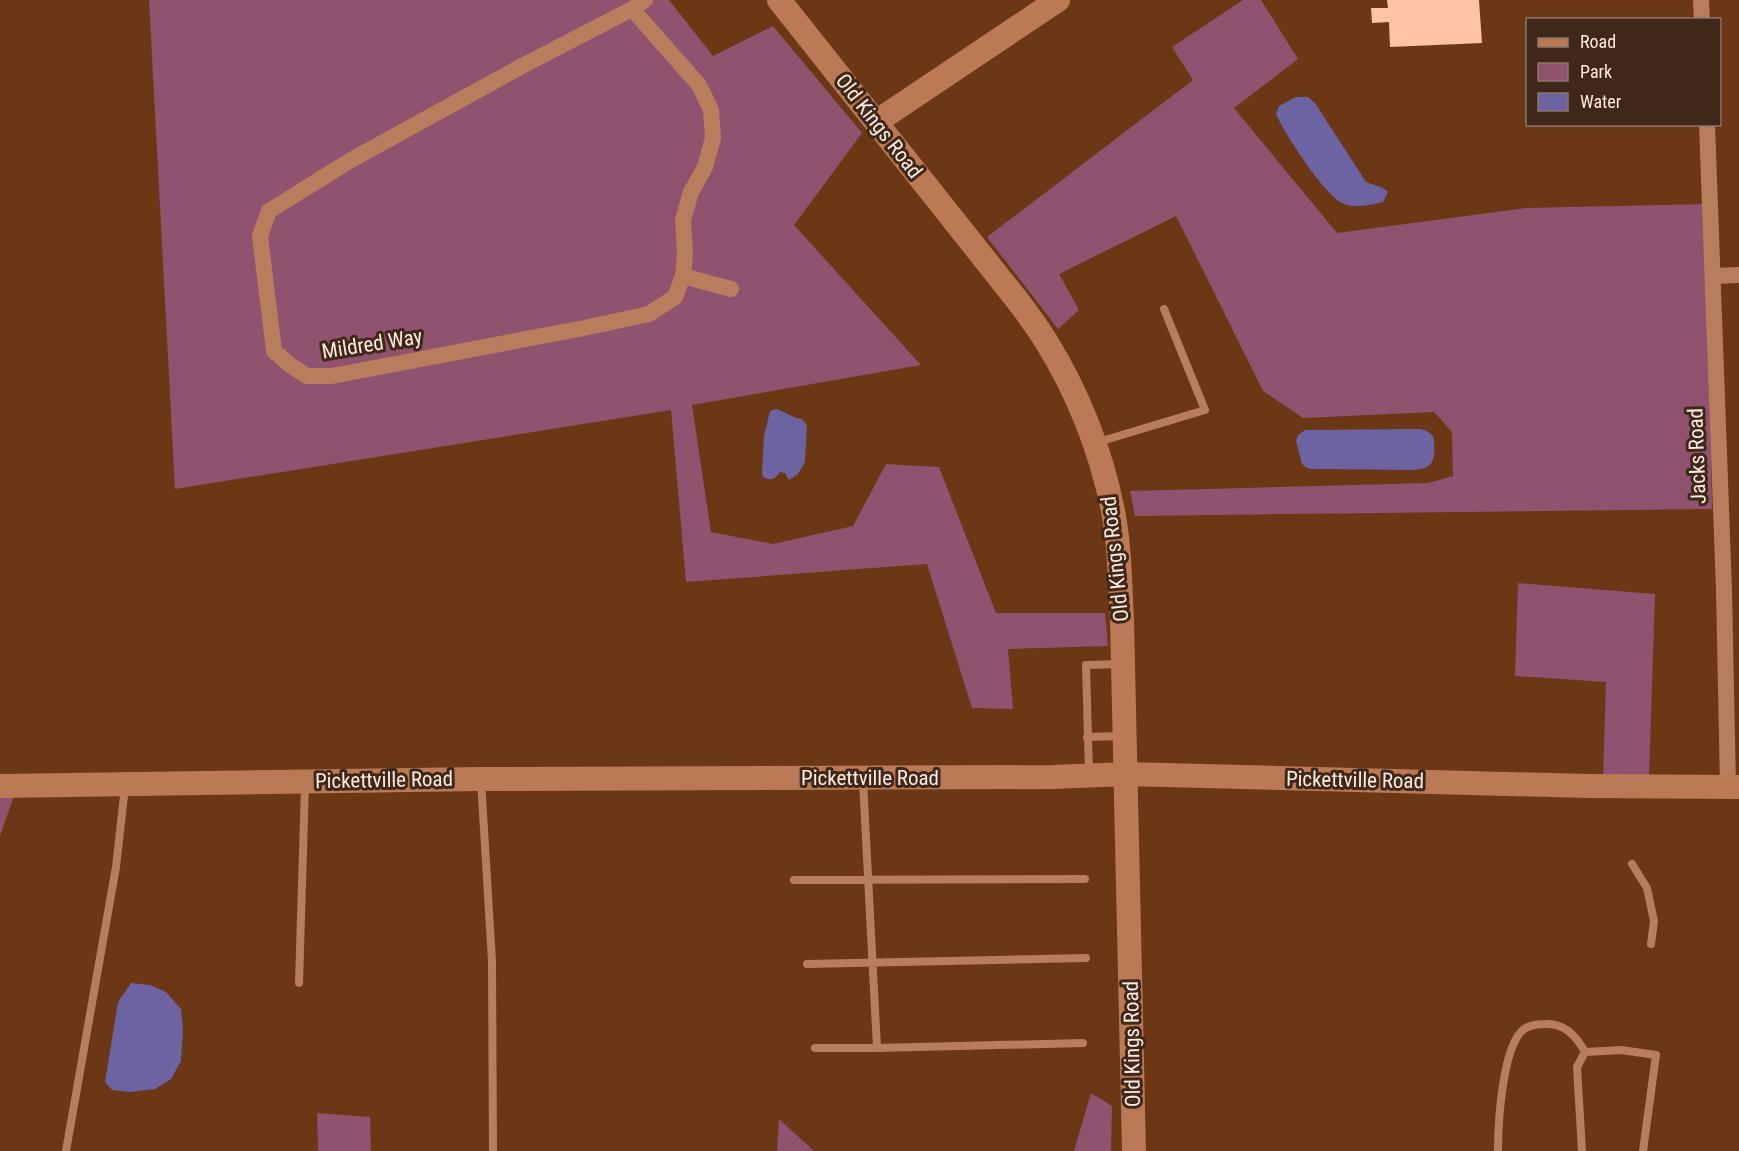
<svg xmlns="http://www.w3.org/2000/svg" width="1739" height="1151" font-family="'Roboto Condensed',sans-serif">
<rect width="100%" height="100%" fill="#6b3715"/>
<path fill="#8f526f" d="M 149,0 L 669,0 L 713,56 L 773,26 L 862,133 L 794,225 L 921,365 L 692,405 L 711,532 L 773,544 L 853,526 L 886,464 L 939,467 L 996,613 L 1105,613 L 1108,646 L 1008,649 L 1013,709 L 972,708 L 927,564 L 686,582 L 671,410 L 175,489 Z
M 1243,0 L 1261,0 L 1298,59 L 1234,108 L 1337,233 L 1526,208 L 1706,204 L 1712,509 L 1135,516 L 1130,491 L 1428,483 L 1453,476 L 1452,432 L 1434,412 L 1303,418 L 1263,391 L 1176,216 L 1059,274 L 1079,310 L 1058,329 L 987,237 L 1193,80 L 1172,47 Z
M 1518,583 L 1655,594 L 1649,777 L 1603,777 L 1606,682 L 1515,676 Z
M 0,793 L 15,793 L 0,836 Z
M 1091,1093 L 1112,1106 L 1111,1151 L 1074,1151 Z
M 317,1113 L 370,1117 L 371,1151 L 318,1151 Z
M 779,1119 L 814,1151 L 777,1151 Z"/>
<path fill="#6d62a2" d="M 1296,97 L 1308,97 L 1315,103 L 1366,182 L 1383,188 L 1388,192 L 1383,202 C 1371,205 1354,209 1342,203 C 1324,194 1284,133 1276,114 L 1279,106 Z
M 777,409 L 796,418 L 802,419 L 807,425 L 805,462 L 798,474 L 789,480 L 785,473 L 780,472 C 774,480 772,481 763,477 L 762,473 L 764,436 L 770,411 Z
M 1421,429 C 1426,431 1431,432 1433,437 C 1435,442 1435,457 1432,462 C 1429,468 1421,469 1415,470 L 1313,469 L 1307,468 L 1302,464 L 1296,441 L 1298,435 L 1305,430 Z
M 131,983 L 150,985 L 166,992 L 181,1009 L 183,1030 L 181,1061 L 171,1079 L 155,1089 L 130,1092 L 112,1090 L 105,1082 L 118,1002 Z"/>
<path fill="#fec4a3" d="M 1387,0 L 1479,0 L 1482,43 L 1390,47 L 1389,22 L 1372,23 L 1371,8 L 1388,8 Z"/>
<g fill="none" stroke-linecap="round" stroke-linejoin="round">
<path stroke="#b87d5c" stroke-width="8" d="M 1095,443 L 1205,410 L 1164,309
M 1087,737 L 1121,736
M 1089,774 L 1086,665 L 1120,664
M 481,780 L 492,961 L 493,1151
M 863,781 L 877,1048 L 1083,1043
M 1632,864 L 1647,888 L 1654,921 L 1651,944
M 794,880 L 1085,879
M 807,964 L 1086,958
M 299,983 L 305,785
M 815,1048 L 877,1048
M 66,1151 L 116,867 L 125,787
M 1498,1151 C 1498,1125 1502,1046 1524,1029 C 1530,1025 1539,1024 1546,1024 C 1565,1023 1577,1037 1585,1052
M 1582,1151 L 1577,1067 L 1585,1052 L 1621,1050 L 1656,1055 L 1643,1151"/>
<path stroke="#b87d5c" stroke-width="16" d="M 1701,0 L 1702,20
M 632,9 L 699,85 L 711,110 L 713,138 L 705,167 L 691,192 L 683,220 L 685,254 L 683,276 L 675,297 L 649,314 L 584,328 L 332,376 L 307,376 L 290,365 L 274,351 L 260,236 L 269,211 L 351,160 L 522,66 L 632,9 L 645,0
M 1707,124 L 1724,590 L 1728,787
M 683,276 L 731,289
M 1714,276 L 1739,275"/>
<path stroke="#bb7a55" stroke-width="24" d="M 779,0 L 1017,300 C 1027,313 1037,327 1046,341 C 1078,393 1101,451 1113,511 C 1120,546 1120,584 1122,620 L 1134,1151
M 876,122 L 1058,0
M 0,786 L 481,779 L 1053,777 L 1126,774 L 1588,786 L 1739,787"/>
</g>
<g text-anchor="middle" stroke-width="6" stroke-linejoin="round" paint-order="stroke">
<g font-size="21" fill="#feeadf" stroke="#3f2719">
<text transform="translate(879 126) rotate(52)" y="7">Old Kings Road</text>
<text transform="translate(372 344) rotate(-9)" y="7">Mildred Way</text>
<text transform="translate(1697 456) rotate(-92)" y="7">Jacks Road</text>
<text transform="translate(1115 559) rotate(-96)" y="7">Old Kings Road</text>
<text x="870" y="785">Pickettville Road</text>
<text transform="translate(384 780) rotate(-1)" y="7">Pickettville Road</text>
<text transform="translate(1355 780) rotate(1)" y="7">Pickettville Road</text>
<text transform="translate(1132 1044) rotate(-91)" y="7">Old Kings Road</text>
</g>
</g>
<rect x="1526" y="18" width="195" height="108" fill="#3f2719" stroke="#8b7568" stroke-width="1.5"/>
<rect x="1538" y="38" width="30" height="9" fill="#bb7a55" stroke="#8b7568" stroke-width="1.5"/>
<text x="1580" y="48" font-size="18" fill="#feeadf">Road</text>
<rect x="1538" y="63" width="30" height="18" fill="#8f526f" stroke="#8b7568" stroke-width="1.5"/>
<text x="1580" y="78" font-size="18" fill="#feeadf">Park</text>
<rect x="1538" y="93" width="30" height="18" fill="#6d62a2" stroke="#8b7568" stroke-width="1.5"/>
<text x="1580" y="108" font-size="18" fill="#feeadf">Water</text>
</svg>
